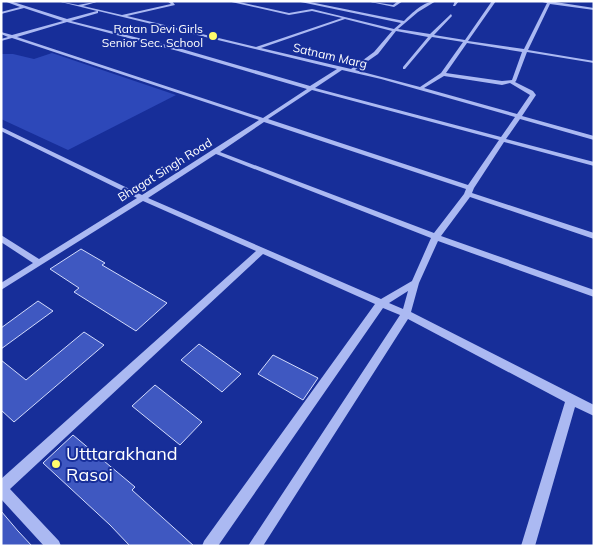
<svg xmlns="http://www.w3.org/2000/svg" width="595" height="547" font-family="Mulish,sans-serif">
<rect width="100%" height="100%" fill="#172e99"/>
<path fill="#2d48b9" d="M 52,53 L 176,95 L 68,150 L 1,119 L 1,54 L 13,54 L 34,59 Z"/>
<path fill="#3f58c1" stroke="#d3dbfc" d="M 81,249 L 105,263 L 102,265 L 167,303 L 136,331 L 74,292 L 79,288 L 50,269 Z
M 38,301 L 53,311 L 1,349 L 1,328 Z
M 84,332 L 104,345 L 14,422 L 1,410 L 1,360 L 26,380 Z
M 199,344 L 241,374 L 222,392 L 181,360 Z
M 273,355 L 318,378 L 303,400 L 258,374 Z
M 155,385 L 202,422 L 180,445 L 132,406 Z
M 73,435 L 135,487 L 132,490 L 194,546 L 130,546 L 110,525 L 43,463 Z
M 1,511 L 18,531 L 32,546 L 1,546 Z"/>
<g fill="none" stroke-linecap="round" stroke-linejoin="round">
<path fill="#abb9f2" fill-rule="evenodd" d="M 4,1 L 10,1 L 67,19 L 97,11 L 57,1 L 78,5 L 100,1 L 83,6 L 122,15 L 171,4 L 167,1 L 172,1 L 175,5 L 127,16 L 256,47 L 342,18 L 312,11 L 289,15 L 227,1 L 235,1 L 289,13 L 312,9 L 394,29 L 401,23 L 296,1 L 305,1 L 404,21 C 412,13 424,1 436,1 L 418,12 L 398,29 L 430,34 L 451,14 L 452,16 L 434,35 L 465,40 L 492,1 L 496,1 L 468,41 L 524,49 L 547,3 L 538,1 L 549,1 L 594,8 L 594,10 L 550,4 L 528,50 L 594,61 L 594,63 L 527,52 L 516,81 L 515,82 L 533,91 L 536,95 L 522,116 L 594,136 L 594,140 L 520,119 L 506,139 L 594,162 L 594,166 L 504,142 L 474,188 L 472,193 L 594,233 L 594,239 L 470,197 L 441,236 L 594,290 L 594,297 L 438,241 L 419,283 L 411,312 L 594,405 L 594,416 L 575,407 L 535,546 L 521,546 L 565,402 L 408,319 L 263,546 L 248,546 L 400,315 L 383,308 L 218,546 L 202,546 L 204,541 L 375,304 L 263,254 L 10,489 L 59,541 L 61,546 L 44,546 L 1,499 L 1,479 L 256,251 L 143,201 L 1,290 L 1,283 L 33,263 L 1,242 L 1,235 L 39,259 L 137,198 L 1,131 L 1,127 L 142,195 L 259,120 L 12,38 L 1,41 L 1,39 L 8,37 L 1,34 L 1,32 L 12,35 L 63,21 L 24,8 L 1,14 L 1,12 L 20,7 ZM 98,11 L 337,69 L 310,86 L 182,49 L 71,21 L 98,13 ZM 345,19 L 392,31 L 374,52 L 351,69 L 261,48 ZM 67,22 L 178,51 L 307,89 L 263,118 L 17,37 ZM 396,31 L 428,37 L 403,67 L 403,69 L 405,69 L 432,37 L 463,42 L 441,73 L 420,87 L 355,70 L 378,54 ZM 467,43 L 522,52 L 512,80 L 502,81 L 446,73 ZM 342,70 L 381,79 L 515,117 L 501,137 L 315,88 ZM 444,76 L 502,85 L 510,83 L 530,95 L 517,114 L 424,88 ZM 312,90 L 499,140 L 468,185 L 268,119 ZM 264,122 L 466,189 L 464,194 L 434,233 L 220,152 ZM 216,154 L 431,238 L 412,281 L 381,299 L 148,198 ZM 408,291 L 403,309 L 389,303 Z
M 366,1 L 393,5 L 398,1 L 403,1 L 394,7 Z
M 455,1 L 459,1 L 455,6 L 453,6 Z"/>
</g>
<g fill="#fffb6c" stroke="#172e99" stroke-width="2">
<circle cx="213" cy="36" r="5"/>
<circle cx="56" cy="464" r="5"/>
</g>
<g text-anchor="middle" stroke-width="4" stroke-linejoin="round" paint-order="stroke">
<g font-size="12" fill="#fff" stroke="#172e99" text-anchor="end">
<text x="203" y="33">Ratan Devi Girls<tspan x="203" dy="14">Senior Sec. School</tspan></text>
</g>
<g font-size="12" fill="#fff" stroke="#172e99">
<text transform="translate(330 56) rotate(13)" y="4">Satnam Marg</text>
<text transform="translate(165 170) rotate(-32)" y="4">Bhagat Singh Road</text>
</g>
<g font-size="18" fill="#fff" stroke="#172e99" text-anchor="start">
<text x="66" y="460">Utttarakhand<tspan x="66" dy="21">Rasoi</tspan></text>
</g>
</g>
<rect width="595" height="547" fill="none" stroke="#ffffff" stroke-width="5"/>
</svg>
